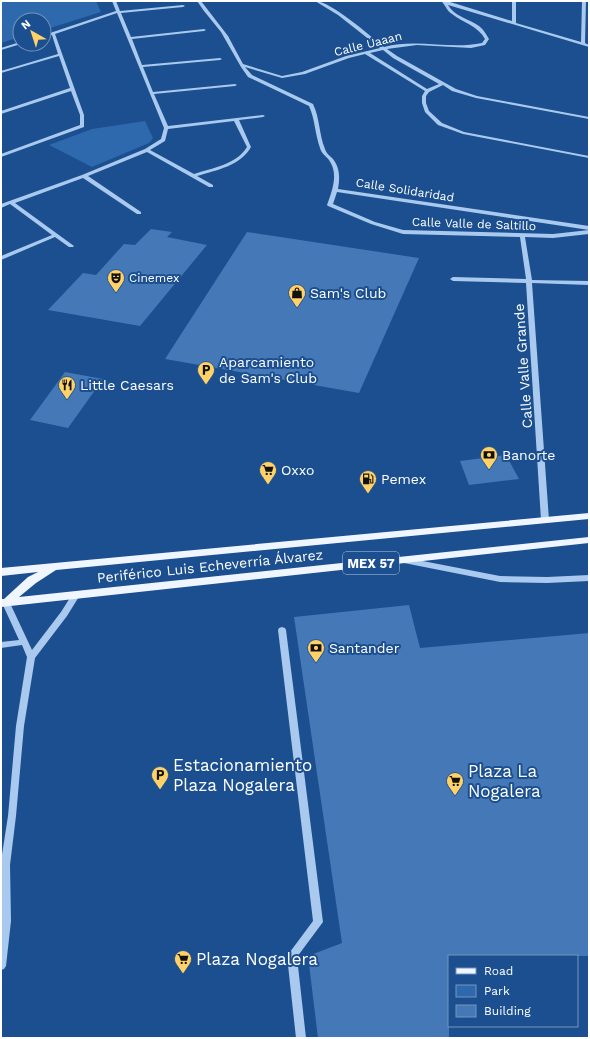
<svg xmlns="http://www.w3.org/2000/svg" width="590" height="1039" font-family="'Work Sans',sans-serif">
<rect width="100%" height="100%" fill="#1b4f8f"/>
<path fill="#2e69ad" d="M 1,1 L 96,1 L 101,12 L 44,30 L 44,20 L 20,20 L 20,37 L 1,43 Z
M 145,121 L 153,138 L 149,143 L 92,167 L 49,145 L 92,129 Z"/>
<path fill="#4478b7" d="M 151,229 L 172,232 L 167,237 L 207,245 L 140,326 L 48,310 L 83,273 L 96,275 L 124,244 L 135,245 Z
M 247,232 L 419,258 L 359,393 L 165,359 Z
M 65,372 L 103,379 L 68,428 L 30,420 Z
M 506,455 L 519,479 L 469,485 L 460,461 Z
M 409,605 L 420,648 L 589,633 L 589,956 L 449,956 L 449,1038 L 318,1038 L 308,956 L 342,943 L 294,617 Z"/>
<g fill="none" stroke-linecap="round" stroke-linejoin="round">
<path fill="#a9c9ee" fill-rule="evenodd" d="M 112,1 L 116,1 L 120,11 L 183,5 L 185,6 L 183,7 L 121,13 L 131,37 L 204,29 L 206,30 L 204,31 L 132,39 L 142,65 L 220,58 L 222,59 L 220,60 L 143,67 L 153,92 L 235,84 L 237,85 L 235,86 L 154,94 L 168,126 L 263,115 L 265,116 L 263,117 L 239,120 L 251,147 C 240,166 217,170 197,176 L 213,185 L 213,187 L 209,187 L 147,152 L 88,176 L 141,212 L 141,214 L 137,214 L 83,178 L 15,203 L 74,246 L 73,247 L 69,247 L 55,237 L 1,260 L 1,256 L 52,235 L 10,204 L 1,208 L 1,204 L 82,175 L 145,149 L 161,139 L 164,128 L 117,13 L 55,34 L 84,115 L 84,127 L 1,157 L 1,154 L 80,125 L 80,115 L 71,91 L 1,114 L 1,111 L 70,88 L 59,56 L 1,73 L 1,71 L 58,54 L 52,35 L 44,37 L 44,35 L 116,11 ZM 234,121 L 247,147 C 236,165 212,168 194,174 L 150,150 L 165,141 L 168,129 Z
M 197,1 L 201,1 L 228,36 L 243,64 L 282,76 L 302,72 L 346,56 L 380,48 L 338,15 L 315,1 C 331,1 370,36 384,47 C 417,38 450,50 482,43 L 485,39 C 478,26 464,23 452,14 C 447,11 446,6 442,2 L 443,1 L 447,1 L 512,21 L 512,1 L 516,1 L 516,23 L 581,42 L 582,1 L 586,1 L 585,43 L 589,45 L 589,47 L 448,5 C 454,16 469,19 479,26 C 484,30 486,34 489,39 L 485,45 L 471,48 L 417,45 L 387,49 L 397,56 L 456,89 L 477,96 L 589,117 L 589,119 L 476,98 L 452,91 L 443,85 L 429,92 L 426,96 L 426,103 L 429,111 L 442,123 L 464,132 L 589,156 L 589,158 L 463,134 L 438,125 L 425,112 L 422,103 L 422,96 L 425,91 L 365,54 L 349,58 L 305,74 L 282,78 L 245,67 L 252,75 L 313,104 C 320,118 319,135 325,149 C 326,153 330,156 333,159 C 340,168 340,178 338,189 L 589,226 L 589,230 L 337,192 L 333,204 L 375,222 L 403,230 L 553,234 L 589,230 L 589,234 L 553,238 L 525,237 L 532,280 L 589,281 L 589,285 L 532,283 L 549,520 L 547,522 L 545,522 L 541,520 L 526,283 L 453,281 L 450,279 L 453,277 L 526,279 L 520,237 L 403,234 L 371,224 L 328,206 L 327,205 C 332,191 339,174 329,160 C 326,156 321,153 320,148 C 315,134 315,119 309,106 L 248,77 L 241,67 L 221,32 L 204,11 ZM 383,50 L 393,58 L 439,84 L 427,89 L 370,53 Z
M 20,42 L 20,44 L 21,44 L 1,50 L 1,48 Z
M 402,557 L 500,576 L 547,577 L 589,575 L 589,581 L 547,583 L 500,582 L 399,562 L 398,560 L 399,558 Z
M 76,592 L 79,593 L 80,595 L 67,616 L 35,658 L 24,726 L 16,816 L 10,865 L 11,921 L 6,966 L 4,969 L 1,970 L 1,861 L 8,816 L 16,726 L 27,657 L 22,645 L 1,648 L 1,642 L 19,640 L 2,603 L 3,601 L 9,601 L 32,650 L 61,612 L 73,593 Z
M 282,627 L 285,628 L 286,630 L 323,922 L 297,957 L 306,1038 L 296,1038 L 287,956 L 313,921 L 278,630 L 279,628 Z"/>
<path fill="#f0f6ff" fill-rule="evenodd" d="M 589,513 L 589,519 L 56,570 L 36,583 L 19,597 L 589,537 L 589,543 L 1,607 L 1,599 L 4,599 L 28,577 L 38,572 L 1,576 L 1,568 Z"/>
</g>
<defs>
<symbol id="theatre-pin" viewBox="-11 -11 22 30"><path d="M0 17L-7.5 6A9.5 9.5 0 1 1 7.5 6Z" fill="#ffd166" stroke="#1b4f8f"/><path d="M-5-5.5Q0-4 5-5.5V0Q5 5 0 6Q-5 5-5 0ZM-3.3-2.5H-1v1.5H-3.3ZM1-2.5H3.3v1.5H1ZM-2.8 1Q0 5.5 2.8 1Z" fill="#111"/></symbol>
<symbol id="shop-pin" viewBox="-11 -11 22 30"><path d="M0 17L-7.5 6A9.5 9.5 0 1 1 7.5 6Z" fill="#ffd166" stroke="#1b4f8f"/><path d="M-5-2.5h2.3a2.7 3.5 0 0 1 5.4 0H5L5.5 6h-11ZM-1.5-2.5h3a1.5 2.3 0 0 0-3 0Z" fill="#111"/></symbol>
<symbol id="parking-pin" viewBox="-11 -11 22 30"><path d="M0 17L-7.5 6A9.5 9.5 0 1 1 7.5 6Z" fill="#ffd166" stroke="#1b4f8f"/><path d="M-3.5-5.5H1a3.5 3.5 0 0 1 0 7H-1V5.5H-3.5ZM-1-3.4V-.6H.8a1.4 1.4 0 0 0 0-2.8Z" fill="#111"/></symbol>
<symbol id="restaurant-pin" viewBox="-11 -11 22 30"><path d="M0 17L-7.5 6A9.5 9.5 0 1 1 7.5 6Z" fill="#ffd166" stroke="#1b4f8f"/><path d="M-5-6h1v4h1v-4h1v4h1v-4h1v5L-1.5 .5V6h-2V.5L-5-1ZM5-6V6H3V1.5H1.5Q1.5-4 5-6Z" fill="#111"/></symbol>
<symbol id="bank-pin" viewBox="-11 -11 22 30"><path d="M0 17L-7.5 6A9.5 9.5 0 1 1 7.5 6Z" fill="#ffd166" stroke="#1b4f8f"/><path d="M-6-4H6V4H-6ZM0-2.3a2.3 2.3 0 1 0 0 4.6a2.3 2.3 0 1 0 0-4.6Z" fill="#111"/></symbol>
<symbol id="supermarket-pin" viewBox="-11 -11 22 30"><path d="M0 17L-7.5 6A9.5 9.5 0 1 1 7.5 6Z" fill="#ffd166" stroke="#1b4f8f"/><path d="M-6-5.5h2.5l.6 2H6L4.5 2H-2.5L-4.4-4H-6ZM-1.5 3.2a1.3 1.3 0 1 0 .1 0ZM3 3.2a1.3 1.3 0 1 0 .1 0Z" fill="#111"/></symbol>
<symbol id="fuel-pin" viewBox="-11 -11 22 30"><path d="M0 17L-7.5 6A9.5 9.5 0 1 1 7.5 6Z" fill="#ffd166" stroke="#1b4f8f"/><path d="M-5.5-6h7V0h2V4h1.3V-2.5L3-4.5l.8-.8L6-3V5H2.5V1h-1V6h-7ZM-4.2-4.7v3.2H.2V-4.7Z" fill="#111"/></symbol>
</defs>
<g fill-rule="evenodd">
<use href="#theatre-pin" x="106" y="268" width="20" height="27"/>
<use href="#shop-pin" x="287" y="283" width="20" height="27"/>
<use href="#parking-pin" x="196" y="360" width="20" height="27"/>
<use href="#restaurant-pin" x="57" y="375" width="20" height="27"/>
<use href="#bank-pin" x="479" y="445" width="20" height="27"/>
<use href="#supermarket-pin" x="258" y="460" width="20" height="27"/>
<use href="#fuel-pin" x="358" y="469" width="20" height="27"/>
<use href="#bank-pin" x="306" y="638" width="20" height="27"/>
<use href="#parking-pin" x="150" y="765" width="20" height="27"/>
<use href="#supermarket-pin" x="445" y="771" width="20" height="27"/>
<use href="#supermarket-pin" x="173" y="949" width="20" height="27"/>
</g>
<g text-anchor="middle" stroke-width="4" stroke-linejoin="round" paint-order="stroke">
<g font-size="12" fill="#fff" stroke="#1b4f8f">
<text transform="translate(368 44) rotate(-14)" y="4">Calle Uaaan</text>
<text transform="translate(405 190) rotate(9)" y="4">Calle Solidaridad</text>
<text transform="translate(474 224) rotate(2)" y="4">Calle Valle de Saltillo</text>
</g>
<g font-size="12" fill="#fff" stroke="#1b4f8f" text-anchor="start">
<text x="129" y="282">Cinemex</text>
</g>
<rect fill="#1b4f8f" stroke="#bbcadd" stroke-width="1" x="343" y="552" width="56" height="22" rx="3"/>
<g font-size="13" font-weight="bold" fill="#fff">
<text x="371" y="568">MEX 57</text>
</g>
<g font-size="14" fill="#fff" stroke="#1b4f8f" text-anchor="start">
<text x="310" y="298">Sam's Club</text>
<text x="219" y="367">Aparcamiento<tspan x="219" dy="16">de Sam's Club</tspan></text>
<text x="80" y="390">Little Caesars</text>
<text x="502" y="460">Banorte</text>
<text x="281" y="475">Oxxo</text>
<text x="381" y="484">Pemex</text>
<text x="329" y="653">Santander</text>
</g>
<g font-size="14" fill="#fff" stroke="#1b4f8f">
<text transform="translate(523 366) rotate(-94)" y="5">Calle Valle Grande</text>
<text transform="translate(210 566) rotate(-6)" y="5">Periférico Luis Echeverría Álvarez</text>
</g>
<g font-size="17" fill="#fff" stroke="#1b4f8f" text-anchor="start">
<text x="173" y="771">Estacionamiento<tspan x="173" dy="20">Plaza Nogalera</tspan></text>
<text x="468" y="777">Plaza La<tspan x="468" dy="20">Nogalera</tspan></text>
<text x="196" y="965">Plaza Nogalera</text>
</g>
</g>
<rect width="590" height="1039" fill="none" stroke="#ffffff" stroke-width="4"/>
<rect x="448" y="955" width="130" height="72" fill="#1b4f8f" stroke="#7695bc"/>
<rect x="456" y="968" width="20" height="6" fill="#f0f6ff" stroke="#7695bc"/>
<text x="484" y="975" font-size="12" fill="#ffffff">Road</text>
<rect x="456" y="985" width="20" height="12" fill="#2e69ad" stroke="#7695bc"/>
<text x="484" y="995" font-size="12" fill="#ffffff">Park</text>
<rect x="456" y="1005" width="20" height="12" fill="#4478b7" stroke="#7695bc"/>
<text x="484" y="1015" font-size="12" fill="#ffffff">Building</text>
<g transform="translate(32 32) rotate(321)"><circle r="19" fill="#1b4f8f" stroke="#7695bc"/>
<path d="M0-3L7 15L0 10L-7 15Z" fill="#ffd166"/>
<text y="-6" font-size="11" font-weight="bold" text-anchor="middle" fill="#ffffff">N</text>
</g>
</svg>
